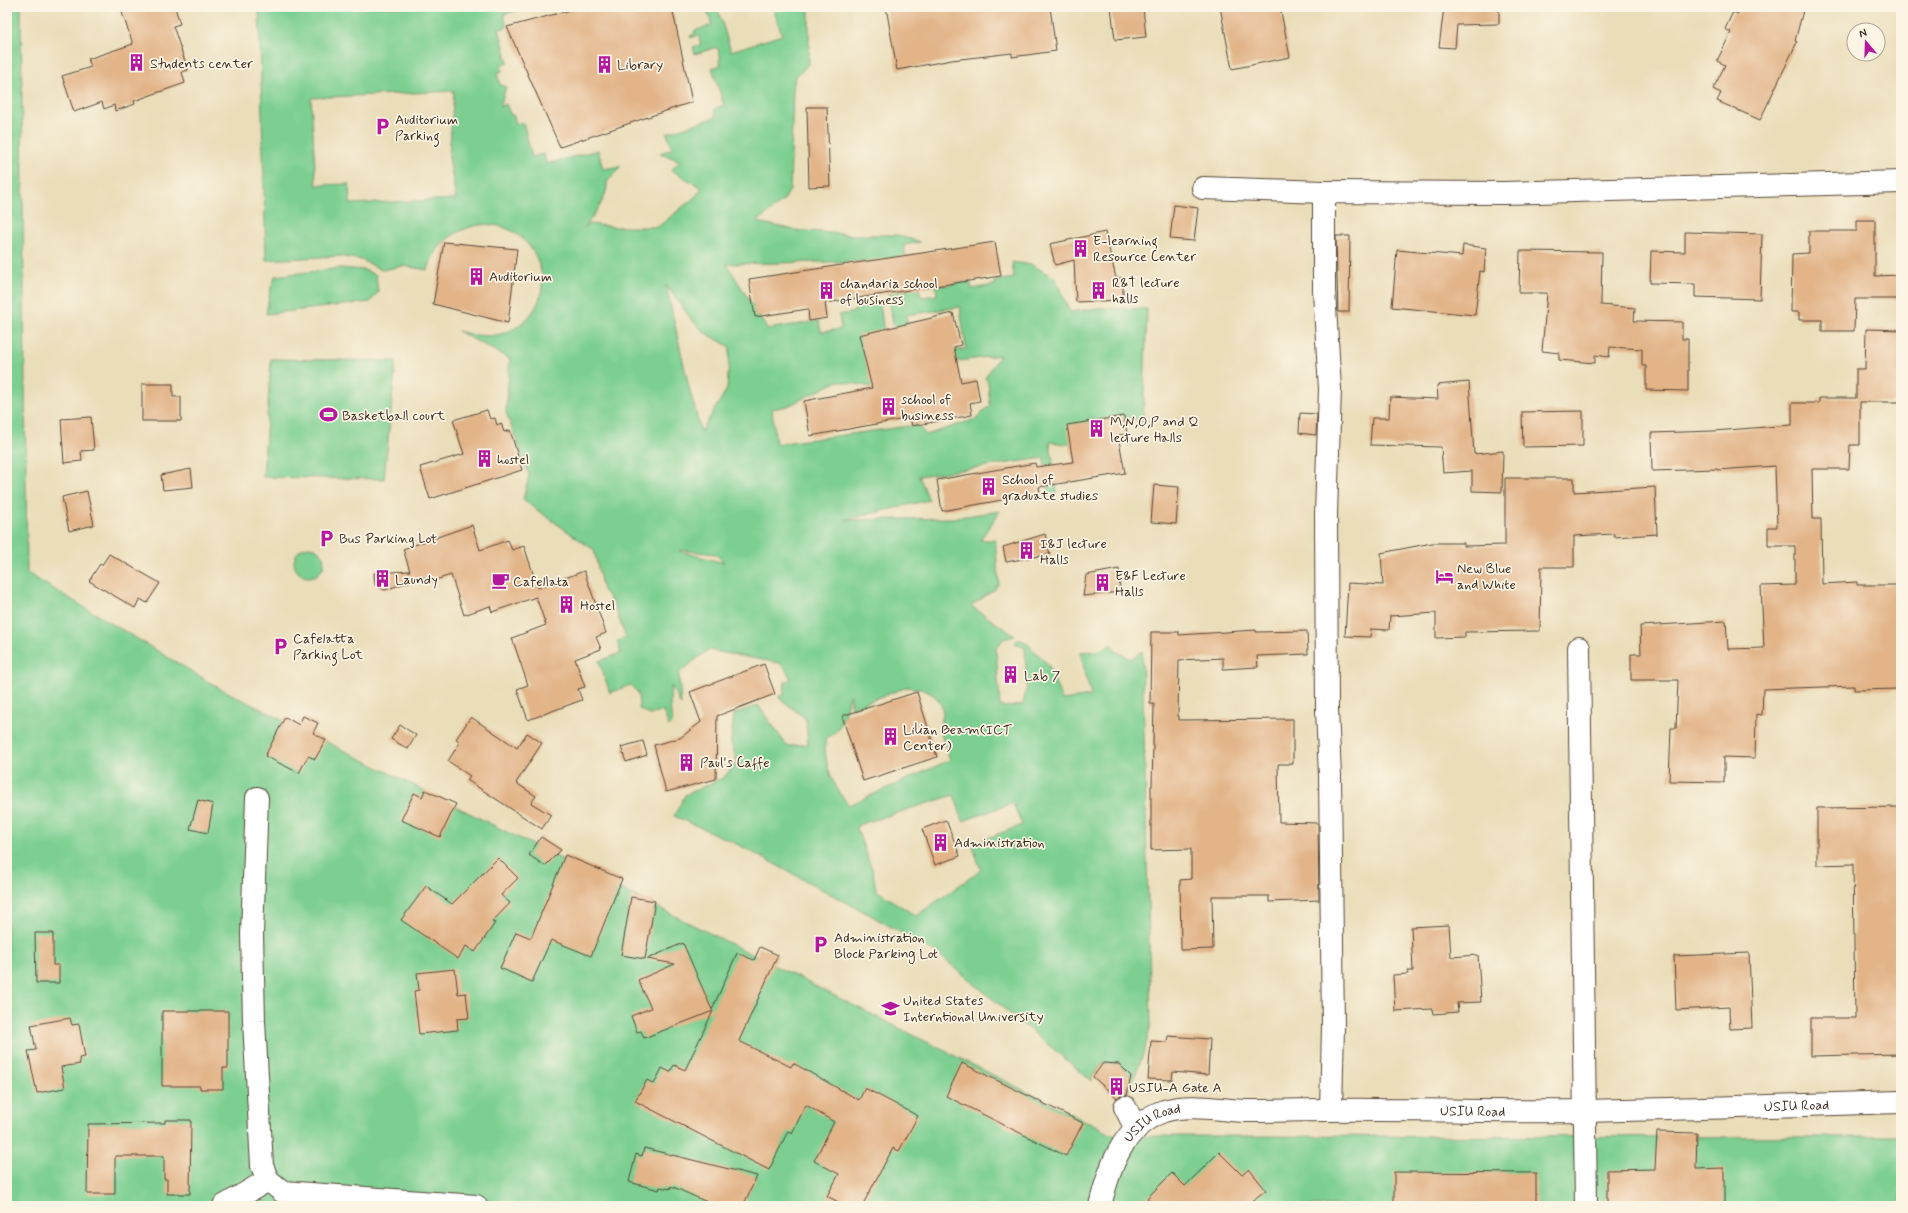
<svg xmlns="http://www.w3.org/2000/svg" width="1908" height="1213" font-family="Mynerve,sans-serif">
<rect width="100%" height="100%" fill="#fcf5e5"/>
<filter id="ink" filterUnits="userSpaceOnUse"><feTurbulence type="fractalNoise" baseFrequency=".025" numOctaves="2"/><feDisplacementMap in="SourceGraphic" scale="8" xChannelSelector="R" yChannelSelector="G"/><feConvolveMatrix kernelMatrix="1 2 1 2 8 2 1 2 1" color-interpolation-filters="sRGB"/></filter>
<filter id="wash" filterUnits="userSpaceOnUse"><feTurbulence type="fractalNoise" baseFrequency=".012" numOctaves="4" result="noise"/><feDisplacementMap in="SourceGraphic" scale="16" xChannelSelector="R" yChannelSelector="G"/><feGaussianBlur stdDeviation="0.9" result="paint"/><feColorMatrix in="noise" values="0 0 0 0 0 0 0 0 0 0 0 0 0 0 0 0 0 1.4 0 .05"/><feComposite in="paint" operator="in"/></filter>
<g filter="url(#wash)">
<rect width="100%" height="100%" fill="#eaddb9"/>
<path fill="#7ccf91" stroke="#5c7c58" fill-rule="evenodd" d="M 7,7 L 21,7 L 27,573 L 221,689 L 1115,1136 L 1901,1137 L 1901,1206 L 7,1206 Z
M 259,7 L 530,7 L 504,14 L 507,27 L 499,29 L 508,63 L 501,65 L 502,71 L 497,73 L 500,85 L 506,87 L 500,107 L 506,104 L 510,114 L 514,116 L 516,124 L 523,122 L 532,157 L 544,154 L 546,164 L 598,150 L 603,169 L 621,166 L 607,182 C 608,198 593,216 584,228 L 589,224 L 616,227 L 658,227 L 696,196 L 702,188 L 671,170 L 680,161 L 660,153 L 672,149 L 667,133 L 716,117 L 714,109 L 724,105 L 712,68 L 721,65 L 719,59 L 721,58 L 717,47 L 695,54 L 693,47 L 701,45 L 698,35 L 691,38 L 690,36 L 695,34 L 694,31 L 712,25 L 706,7 L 717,7 L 731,51 L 782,35 L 773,7 L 809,7 L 809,64 L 795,77 L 793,91 L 790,190 L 784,200 L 757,222 L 795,230 L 855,235 L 897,235 L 920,242 L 904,245 L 906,257 L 873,261 L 727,264 L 767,329 L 819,321 L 821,332 L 841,329 L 839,315 L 854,312 L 856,307 L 880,304 L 885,340 L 897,391 L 838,381 L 788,406 L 772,409 L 776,444 L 917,425 L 926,435 L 976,419 L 990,405 L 988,382 L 985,378 L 1000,355 L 953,362 L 900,359 L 966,349 L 960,307 L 906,315 L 908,326 L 894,328 L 888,293 L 919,288 L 921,297 L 937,295 L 936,287 L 970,281 L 972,289 L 994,285 L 995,281 L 1014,278 L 1012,262 L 1032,265 L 1055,278 L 1070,312 L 1099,308 L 1147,309 L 1143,425 L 1134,418 L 1079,425 L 1082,446 L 1050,442 L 1057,492 L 1049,495 L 1044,458 L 919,476 L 929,500 L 844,520 L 952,518 L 1000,511 L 980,540 L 995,540 L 999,584 L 994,590 L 971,606 L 1015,636 L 1003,639 L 996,649 L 1000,707 L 1023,705 L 1027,686 L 1025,648 L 1015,643 L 1019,638 L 1028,644 L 1048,664 L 1062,700 L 1091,696 L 1080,652 L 1098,651 L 1112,644 L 1116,651 L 1131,659 L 1142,651 L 1151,1024 L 1145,1049 L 1129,1091 L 1129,1074 L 1119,1064 L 1103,1063 L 1092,1077 L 1092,1081 L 938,954 L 872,916 L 733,842 L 674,816 L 685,795 L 723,778 L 736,764 L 738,764 L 731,742 L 734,714 L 758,705 L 787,746 L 808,744 L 806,719 L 778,697 L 784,695 L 785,682 L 791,679 L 785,668 L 779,663 L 708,650 L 679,673 L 681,705 L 671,686 L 670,704 L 672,724 L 669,726 L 663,711 L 650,715 L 639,709 L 638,693 L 630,685 L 610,693 L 599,661 L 621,653 L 617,641 L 626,638 L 612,600 L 608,605 L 610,599 L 603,590 L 594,550 L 523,500 L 529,475 L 506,412 L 510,359 L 458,331 C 479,337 499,339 518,326 C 573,289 525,204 465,229 C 446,236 433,251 428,270 L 403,266 L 382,270 L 362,260 L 339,256 L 266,260 ZM 454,91 L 449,157 L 456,199 L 350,204 L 349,184 L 316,185 L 311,98 ZM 666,285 L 691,319 L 704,332 L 730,347 L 727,389 L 701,432 L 688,383 ZM 680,550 L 716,554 L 724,563 L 679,551 ZM 907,687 C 923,688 942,694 943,714 C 943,719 939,724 940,729 C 942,740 947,750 950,760 L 849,805 C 833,787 822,761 826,737 C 842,735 846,706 850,694 L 851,708 ZM 954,795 L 963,821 L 1013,803 L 1022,825 L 972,844 L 981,870 L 916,916 L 876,890 L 873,872 L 857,829 L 858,825 Z
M 341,268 L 364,270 L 376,275 L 378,292 L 370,302 L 266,314 L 270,291 L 275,276 Z
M 271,359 L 396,361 L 384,479 L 263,477 Z
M294 562a15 15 0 1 1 30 0a15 15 0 1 1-30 0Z"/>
<g id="blocks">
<path fill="#e2b488" d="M 120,7 L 175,7 L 180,24 L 173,26 L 188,70 L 182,72 L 185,83 L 134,101 L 135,104 L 115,111 L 114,105 L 104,109 L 102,102 L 74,112 L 62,76 L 91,67 L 88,59 L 133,44 Z
M 582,7 L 672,7 L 692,102 L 560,147 L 507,27 Z
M 886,7 L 1050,7 L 1056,51 L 1012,57 L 1012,53 L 952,60 L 897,70 Z
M 1111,7 L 1143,7 L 1146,37 L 1115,40 Z
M 1220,7 L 1280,7 L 1290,57 L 1232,69 Z
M 1444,7 L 1499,7 L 1499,24 L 1457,25 L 1455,48 L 1439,47 Z
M 1740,7 L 1804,7 L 1795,41 L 1797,42 L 1760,120 L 1717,101 L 1721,93 L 1713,89 L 1725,65 L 1717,61 L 1731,32 L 1725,29 L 1733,12 L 1738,14 Z
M 807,107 L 827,107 L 830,186 L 809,187 Z
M 1174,205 L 1198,208 L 1194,241 L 1170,239 Z
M 1857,220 L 1875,220 L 1875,276 L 1901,275 L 1901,291 L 1898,291 L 1898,299 L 1855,299 L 1854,331 L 1822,331 L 1822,320 L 1799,320 L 1799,312 L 1791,312 L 1792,254 L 1809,253 L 1809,231 L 1857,231 Z
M 1105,232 L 1116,278 L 1123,278 L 1123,300 L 1076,302 L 1074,260 L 1055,265 L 1050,244 Z
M 1685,232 L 1762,234 L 1760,299 L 1695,297 L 1695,284 L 1650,283 L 1651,251 L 1685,252 Z
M 1336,236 L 1350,236 L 1349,312 L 1338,312 Z
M 444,242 L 517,249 L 508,323 L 433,304 Z
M 995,242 L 1001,276 L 825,303 L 827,318 L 809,321 L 808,309 L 755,317 L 749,279 Z
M 1463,245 L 1486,248 L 1484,272 L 1480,271 L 1475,315 L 1392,307 L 1397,250 L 1462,256 Z
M 1520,251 L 1602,252 L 1601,305 L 1635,308 L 1634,321 L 1682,322 L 1682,339 L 1688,339 L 1688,391 L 1646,390 L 1646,366 L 1642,366 L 1642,349 L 1610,347 L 1609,357 L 1595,355 L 1595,363 L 1559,360 L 1559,353 L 1542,351 L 1547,293 L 1519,293 Z
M 953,313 L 961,345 L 954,347 L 961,382 L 976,379 L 980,401 L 970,403 L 972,415 L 912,426 L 910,418 L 810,436 L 804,401 L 872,388 L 859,335 Z
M 1866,329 L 1901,330 L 1901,402 L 1860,402 L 1860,445 L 1850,445 L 1849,469 L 1812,469 L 1813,519 L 1821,519 L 1822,584 L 1857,582 L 1857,585 L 1901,585 L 1901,689 L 1854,690 L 1854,686 L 1763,689 L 1762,715 L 1756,714 L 1755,758 L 1724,757 L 1724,782 L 1669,781 L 1671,728 L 1676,728 L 1678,680 L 1631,680 L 1631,654 L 1641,654 L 1640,626 L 1726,621 L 1728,649 L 1764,648 L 1761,586 L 1795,585 L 1795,546 L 1768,546 L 1768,527 L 1777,527 L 1775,466 L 1717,470 L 1717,469 L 1652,471 L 1651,433 L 1714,431 L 1792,425 L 1792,403 L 1819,403 L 1819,398 L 1856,398 L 1856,369 L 1865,369 Z
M 1469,382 L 1474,454 L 1503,451 L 1502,492 L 1472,491 L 1472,471 L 1443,473 L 1441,447 L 1370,445 L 1372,418 L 1389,418 L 1390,397 L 1438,399 L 1437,385 Z
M 142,384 L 173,384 L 173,397 L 181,397 L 181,421 L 142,421 Z
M 487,410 L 490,419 L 495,418 L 497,425 L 501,423 L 504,432 L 510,430 L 522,470 L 430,499 L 420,467 L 464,454 L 453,420 Z
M 1583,411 L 1583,446 L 1523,447 L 1522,412 Z
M 1300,413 L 1317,414 L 1316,435 L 1299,433 Z
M 1124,416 L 1127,434 L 1118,435 L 1125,473 L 1039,487 L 1040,493 L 942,511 L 937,480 L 1035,463 L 1036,467 L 1073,462 L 1067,425 Z
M 91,417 L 94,450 L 81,451 L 82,461 L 64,463 L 61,419 Z
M 191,469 L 193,487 L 163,490 L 161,475 Z
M 1505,478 L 1574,478 L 1574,492 L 1655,487 L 1657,534 L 1614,537 L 1614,534 L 1574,536 L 1574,567 L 1541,567 L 1540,631 L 1465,632 L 1465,637 L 1436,638 L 1436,613 L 1390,616 L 1389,630 L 1371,629 L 1370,637 L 1345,636 L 1348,583 L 1383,585 L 1381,553 L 1432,543 L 1464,543 L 1464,546 L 1505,545 Z
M 1154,485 L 1179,487 L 1176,524 L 1151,522 Z
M 87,491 L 94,525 L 69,531 L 62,497 Z
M 472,525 L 480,550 L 508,540 L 512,550 L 524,546 L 538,588 L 584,571 L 606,633 L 596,637 L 601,649 L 575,659 L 585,687 L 578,689 L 582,700 L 528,720 L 517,689 L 528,685 L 512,638 L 546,625 L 536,597 L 492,612 L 490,606 L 464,615 L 451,575 L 426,583 L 424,577 L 385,590 L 375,585 L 374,573 L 410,571 L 403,549 Z
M 1045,534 L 1050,554 L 1006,562 L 1003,547 Z
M 109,554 L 160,583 L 147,603 L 140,599 L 135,608 L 89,581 L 100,564 L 102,565 Z
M 1119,569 L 1120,592 L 1083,596 L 1086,575 Z
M 1256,630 L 1256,632 L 1307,631 L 1308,654 L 1257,656 L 1258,667 L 1223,669 L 1223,658 L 1179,660 L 1178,716 L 1179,716 L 1179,720 L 1293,719 L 1293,764 L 1278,764 L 1279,822 L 1318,823 L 1319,900 L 1269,902 L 1269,896 L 1212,896 L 1213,949 L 1181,950 L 1180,880 L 1191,879 L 1191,849 L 1151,850 L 1151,786 L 1152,786 L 1154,704 L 1150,704 L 1151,632 L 1179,632 L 1179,635 Z
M 764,664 L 775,694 L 717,716 L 716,779 L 666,792 L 654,745 L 680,738 L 701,722 L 690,692 Z
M 917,692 L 937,757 L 863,781 L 842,716 Z
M 303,716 L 318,723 L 313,733 L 326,740 L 315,759 L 308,756 L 299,773 L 265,756 L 285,717 L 299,725 Z
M 471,717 L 517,748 L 527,733 L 542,743 L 516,783 L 536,796 L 531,803 L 551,815 L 542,829 L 467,780 L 470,776 L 448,761 L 460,742 L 456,739 Z
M 400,725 L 416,735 L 408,749 L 391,739 Z
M 643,741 L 647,755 L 626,762 L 621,747 Z
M 425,790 L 456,804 L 440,837 L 401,820 L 414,793 L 422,797 Z
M 198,800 L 213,804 L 208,833 L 190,829 Z
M 1901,807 L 1901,1054 L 1811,1056 L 1811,1018 L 1855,1018 L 1853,864 L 1817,865 L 1817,808 Z
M 946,820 L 960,856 L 935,865 L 922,829 Z
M 541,837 L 561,850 L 545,866 L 529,855 Z
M 565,855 L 622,879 L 591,956 L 551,940 L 532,982 L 500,968 L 516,932 L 531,938 Z
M 498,858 L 518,878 L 501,895 L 510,903 L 492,922 L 495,923 L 475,952 L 466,946 L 458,959 L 401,920 L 426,886 L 452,904 Z
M 631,897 L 655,901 L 645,959 L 621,955 Z
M 1449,925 L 1451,957 L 1478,955 L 1481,1002 L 1457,1003 L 1458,1012 L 1433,1014 L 1432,1009 L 1395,1011 L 1393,975 L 1408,974 L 1408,971 L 1413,971 L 1411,927 Z
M 35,933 L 53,933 L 53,965 L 59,965 L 59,983 L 36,983 Z
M 683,943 L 712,1010 L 737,953 L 754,960 L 760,947 L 778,955 L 739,1041 L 791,1067 L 793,1063 L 859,1100 L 865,1088 L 918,1116 L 899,1151 L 893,1148 L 862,1206 L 846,1206 L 827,1196 L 839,1174 L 814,1161 L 834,1122 L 806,1105 L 792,1133 L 788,1131 L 769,1170 L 635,1101 L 647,1080 L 654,1084 L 662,1068 L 670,1072 L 674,1065 L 685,1070 L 713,1011 L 644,1038 L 641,1031 L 637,1032 L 631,1016 L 651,1008 L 638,980 L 675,964 L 647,959 Z
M 1749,953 L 1752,1028 L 1730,1029 L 1729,1007 L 1676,1010 L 1674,956 Z
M 455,969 L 458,994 L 466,993 L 469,1018 L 457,1019 L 458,1030 L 419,1034 L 414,991 L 419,990 L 417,973 Z
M 162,1011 L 228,1011 L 228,1068 L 223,1068 L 223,1089 L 200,1089 L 200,1086 L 162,1086 Z
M 70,1018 L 72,1025 L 79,1024 L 85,1057 L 79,1058 L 80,1064 L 61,1067 L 65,1088 L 37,1093 L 28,1051 L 36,1050 L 31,1025 Z
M 1168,1036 L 1210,1039 L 1208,1075 L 1173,1072 L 1172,1080 L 1148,1079 L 1151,1041 L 1167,1042 Z
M 962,1063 L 1083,1123 L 1066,1156 L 946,1096 Z
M 1103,1063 L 1119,1064 L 1131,1076 L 1127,1095 L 1120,1096 L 1117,1098 L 1093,1077 Z
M 165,1120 L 191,1120 L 190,1194 L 167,1194 L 167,1179 L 164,1179 L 164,1156 L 115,1156 L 115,1194 L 87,1194 L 88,1124 L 165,1123 Z
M 1657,1132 L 1697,1133 L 1696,1169 L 1724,1168 L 1724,1206 L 1607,1206 L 1607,1170 L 1655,1169 Z
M 644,1148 L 757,1176 L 743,1206 L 716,1206 L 671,1186 L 670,1189 L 660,1187 L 659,1190 L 629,1182 L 636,1154 L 642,1156 Z
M 1219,1152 L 1242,1175 L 1249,1169 L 1266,1190 L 1245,1206 L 1155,1206 L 1147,1198 L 1172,1173 L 1185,1186 Z
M 1394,1172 L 1536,1173 L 1536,1206 L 1394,1206 Z"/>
</g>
</g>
<g filter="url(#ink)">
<use href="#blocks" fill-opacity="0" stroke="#554535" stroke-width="1"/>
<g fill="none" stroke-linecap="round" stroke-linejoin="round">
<defs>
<g id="minor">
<path d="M 1203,188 L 1324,192"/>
<path d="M 1579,648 L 1586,1206"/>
<path d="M 257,798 L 252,934 L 254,1021 L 262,1166 L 268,1180 L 283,1192 L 476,1206"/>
<path d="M 1125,1107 L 1136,1129"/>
<path d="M 1331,1109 L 1333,1027 L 1330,776 L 1327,710 L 1326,515 L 1330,389 L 1324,291 L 1324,192 L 1503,193 L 1901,182"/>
<path d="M 224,1206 L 268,1180"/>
<path id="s1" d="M 1100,1206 C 1109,1168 1123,1125 1164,1111 C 1190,1103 1220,1110 1246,1111 C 1290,1111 1335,1109 1380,1110 C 1449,1110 1518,1112 1586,1111 C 1691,1109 1796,1105 1901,1102"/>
</g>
</defs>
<use href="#minor" stroke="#554535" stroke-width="24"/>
<use href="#minor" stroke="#fff" stroke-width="22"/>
</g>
</g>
<defs>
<symbol id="building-bare" viewBox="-9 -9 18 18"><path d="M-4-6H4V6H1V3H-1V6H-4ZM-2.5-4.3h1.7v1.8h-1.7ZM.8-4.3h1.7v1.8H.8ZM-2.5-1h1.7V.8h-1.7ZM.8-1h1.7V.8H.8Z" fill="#b5179e" stroke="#fcf5e5" stroke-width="2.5" paint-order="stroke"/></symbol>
<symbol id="parking-bare" viewBox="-9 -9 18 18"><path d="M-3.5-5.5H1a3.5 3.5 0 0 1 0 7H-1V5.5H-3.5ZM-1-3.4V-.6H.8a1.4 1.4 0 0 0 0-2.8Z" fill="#b5179e" stroke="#fcf5e5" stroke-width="2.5" paint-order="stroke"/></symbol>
<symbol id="stadium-bare" viewBox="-9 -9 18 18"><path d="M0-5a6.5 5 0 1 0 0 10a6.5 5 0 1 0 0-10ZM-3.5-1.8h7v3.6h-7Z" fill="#b5179e" stroke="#fcf5e5" stroke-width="2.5" paint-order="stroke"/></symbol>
<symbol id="hotel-bare" viewBox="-9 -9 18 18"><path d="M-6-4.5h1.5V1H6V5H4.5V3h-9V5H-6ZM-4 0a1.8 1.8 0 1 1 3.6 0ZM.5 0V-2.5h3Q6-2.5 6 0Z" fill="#b5179e" stroke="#fcf5e5" stroke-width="2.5" paint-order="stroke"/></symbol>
<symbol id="cafe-bare" viewBox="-9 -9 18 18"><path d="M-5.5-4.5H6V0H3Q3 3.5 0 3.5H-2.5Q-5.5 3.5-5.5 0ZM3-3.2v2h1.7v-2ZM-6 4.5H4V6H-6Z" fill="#b5179e" stroke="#fcf5e5" stroke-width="2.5" paint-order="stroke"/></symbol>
<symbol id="university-bare" viewBox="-9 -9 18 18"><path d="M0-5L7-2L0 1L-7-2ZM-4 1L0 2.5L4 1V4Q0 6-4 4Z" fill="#b5179e" stroke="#fcf5e5" stroke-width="2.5" paint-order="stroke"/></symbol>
</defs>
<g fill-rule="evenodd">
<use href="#building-bare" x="124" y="50" width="25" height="25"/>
<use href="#building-bare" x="592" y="52" width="25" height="25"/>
<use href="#parking-bare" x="370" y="114" width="25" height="25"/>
<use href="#building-bare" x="1068" y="236" width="25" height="25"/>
<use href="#building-bare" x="464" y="264" width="25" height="25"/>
<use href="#building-bare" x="1086" y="278" width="25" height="25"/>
<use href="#building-bare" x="814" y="278" width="25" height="25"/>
<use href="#building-bare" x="876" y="394" width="25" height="25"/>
<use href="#stadium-bare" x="316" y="402" width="25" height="25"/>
<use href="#building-bare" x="1084" y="416" width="25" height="25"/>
<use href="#building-bare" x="472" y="446" width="25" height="25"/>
<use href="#building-bare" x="976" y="474" width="25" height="25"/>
<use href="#parking-bare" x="314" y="526" width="25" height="25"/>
<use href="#building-bare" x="1014" y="538" width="25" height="25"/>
<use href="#hotel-bare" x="1432" y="564" width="25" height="25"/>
<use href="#building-bare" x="370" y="566" width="25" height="25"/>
<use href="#cafe-bare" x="488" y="568" width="25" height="25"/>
<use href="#building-bare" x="1090" y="570" width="25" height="25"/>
<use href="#building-bare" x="554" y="592" width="25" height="25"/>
<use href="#parking-bare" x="268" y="634" width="25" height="25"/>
<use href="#building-bare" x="998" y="662" width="25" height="25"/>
<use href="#building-bare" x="878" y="724" width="25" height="25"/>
<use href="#building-bare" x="674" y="750" width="25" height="25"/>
<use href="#building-bare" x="928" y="830" width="25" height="25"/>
<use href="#parking-bare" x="808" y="932" width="25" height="25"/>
<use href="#university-bare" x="878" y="996" width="25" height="25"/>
<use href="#building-bare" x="1104" y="1074" width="25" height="25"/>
</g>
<g text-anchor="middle" stroke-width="3.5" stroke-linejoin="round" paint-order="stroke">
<g font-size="14" fill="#3b2a1e" stroke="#fcf5e5" text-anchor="start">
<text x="150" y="68">Students center</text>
<text x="617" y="69">Library</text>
<text x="395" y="124">Auditorium<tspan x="395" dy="16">Parking</tspan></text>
<text x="1093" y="245">E-learning<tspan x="1093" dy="16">Resource Center</tspan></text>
<text x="489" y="281">Auditorium</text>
<text x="1112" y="287">R&amp;T lecture<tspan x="1112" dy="16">halls</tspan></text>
<text x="840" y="288">chandaria school<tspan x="840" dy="16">of business</tspan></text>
<text x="901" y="404">school of<tspan x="901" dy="16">business</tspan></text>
<text x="342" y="420">Basketball court</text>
<text x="1110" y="426">M,N,O,P and Q<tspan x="1110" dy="16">lecture Halls</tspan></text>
<text x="497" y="464">hostel</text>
<text x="1002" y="484">School of<tspan x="1002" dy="16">graduate studies</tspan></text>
<text x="339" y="543">Bus Parking Lot</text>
<text x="1040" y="548">I&amp;J lecture<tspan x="1040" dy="16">Halls</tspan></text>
<text x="1457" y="573">New Blue<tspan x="1457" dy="16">and White</tspan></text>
<text x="1115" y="580">E&amp;F Lecture<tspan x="1115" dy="16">Halls</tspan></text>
<text x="395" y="584">Laundy</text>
<text x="513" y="586">Cafellata</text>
<text x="580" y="610">Hostel</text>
<text x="293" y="643">Cafelatta<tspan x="293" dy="16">Parking Lot</tspan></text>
<text x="1024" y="680">Lab 7</text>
<text x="903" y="734">Lilian Beam(ICT<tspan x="903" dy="16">Center)</tspan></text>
<text x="700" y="767">Paul's Caffe</text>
<text x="954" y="847">Administration</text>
<text x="834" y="942">Administration<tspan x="834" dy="16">Block Parking Lot</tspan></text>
<text x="903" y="1005">United States<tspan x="903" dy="16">Interntional University</tspan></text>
<text x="1129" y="1092">USIU-A Gate A</text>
</g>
<g font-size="14" fill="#3b2a1e" stroke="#fcf5e5">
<text dy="5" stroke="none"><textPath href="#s1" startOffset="753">USIU Road</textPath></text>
<text dy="5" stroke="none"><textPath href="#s1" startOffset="429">USIU Road</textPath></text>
<text dy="5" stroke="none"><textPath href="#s1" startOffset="104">USIU Road</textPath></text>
</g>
</g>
<rect width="1908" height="1213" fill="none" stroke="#fcf5e5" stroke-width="24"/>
<g transform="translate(1866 42) rotate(341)"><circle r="19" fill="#fcf5e5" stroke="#afa495"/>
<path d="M0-3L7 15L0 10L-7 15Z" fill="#b5179e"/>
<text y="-6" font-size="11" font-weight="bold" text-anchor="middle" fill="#3b2a1e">N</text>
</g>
</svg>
